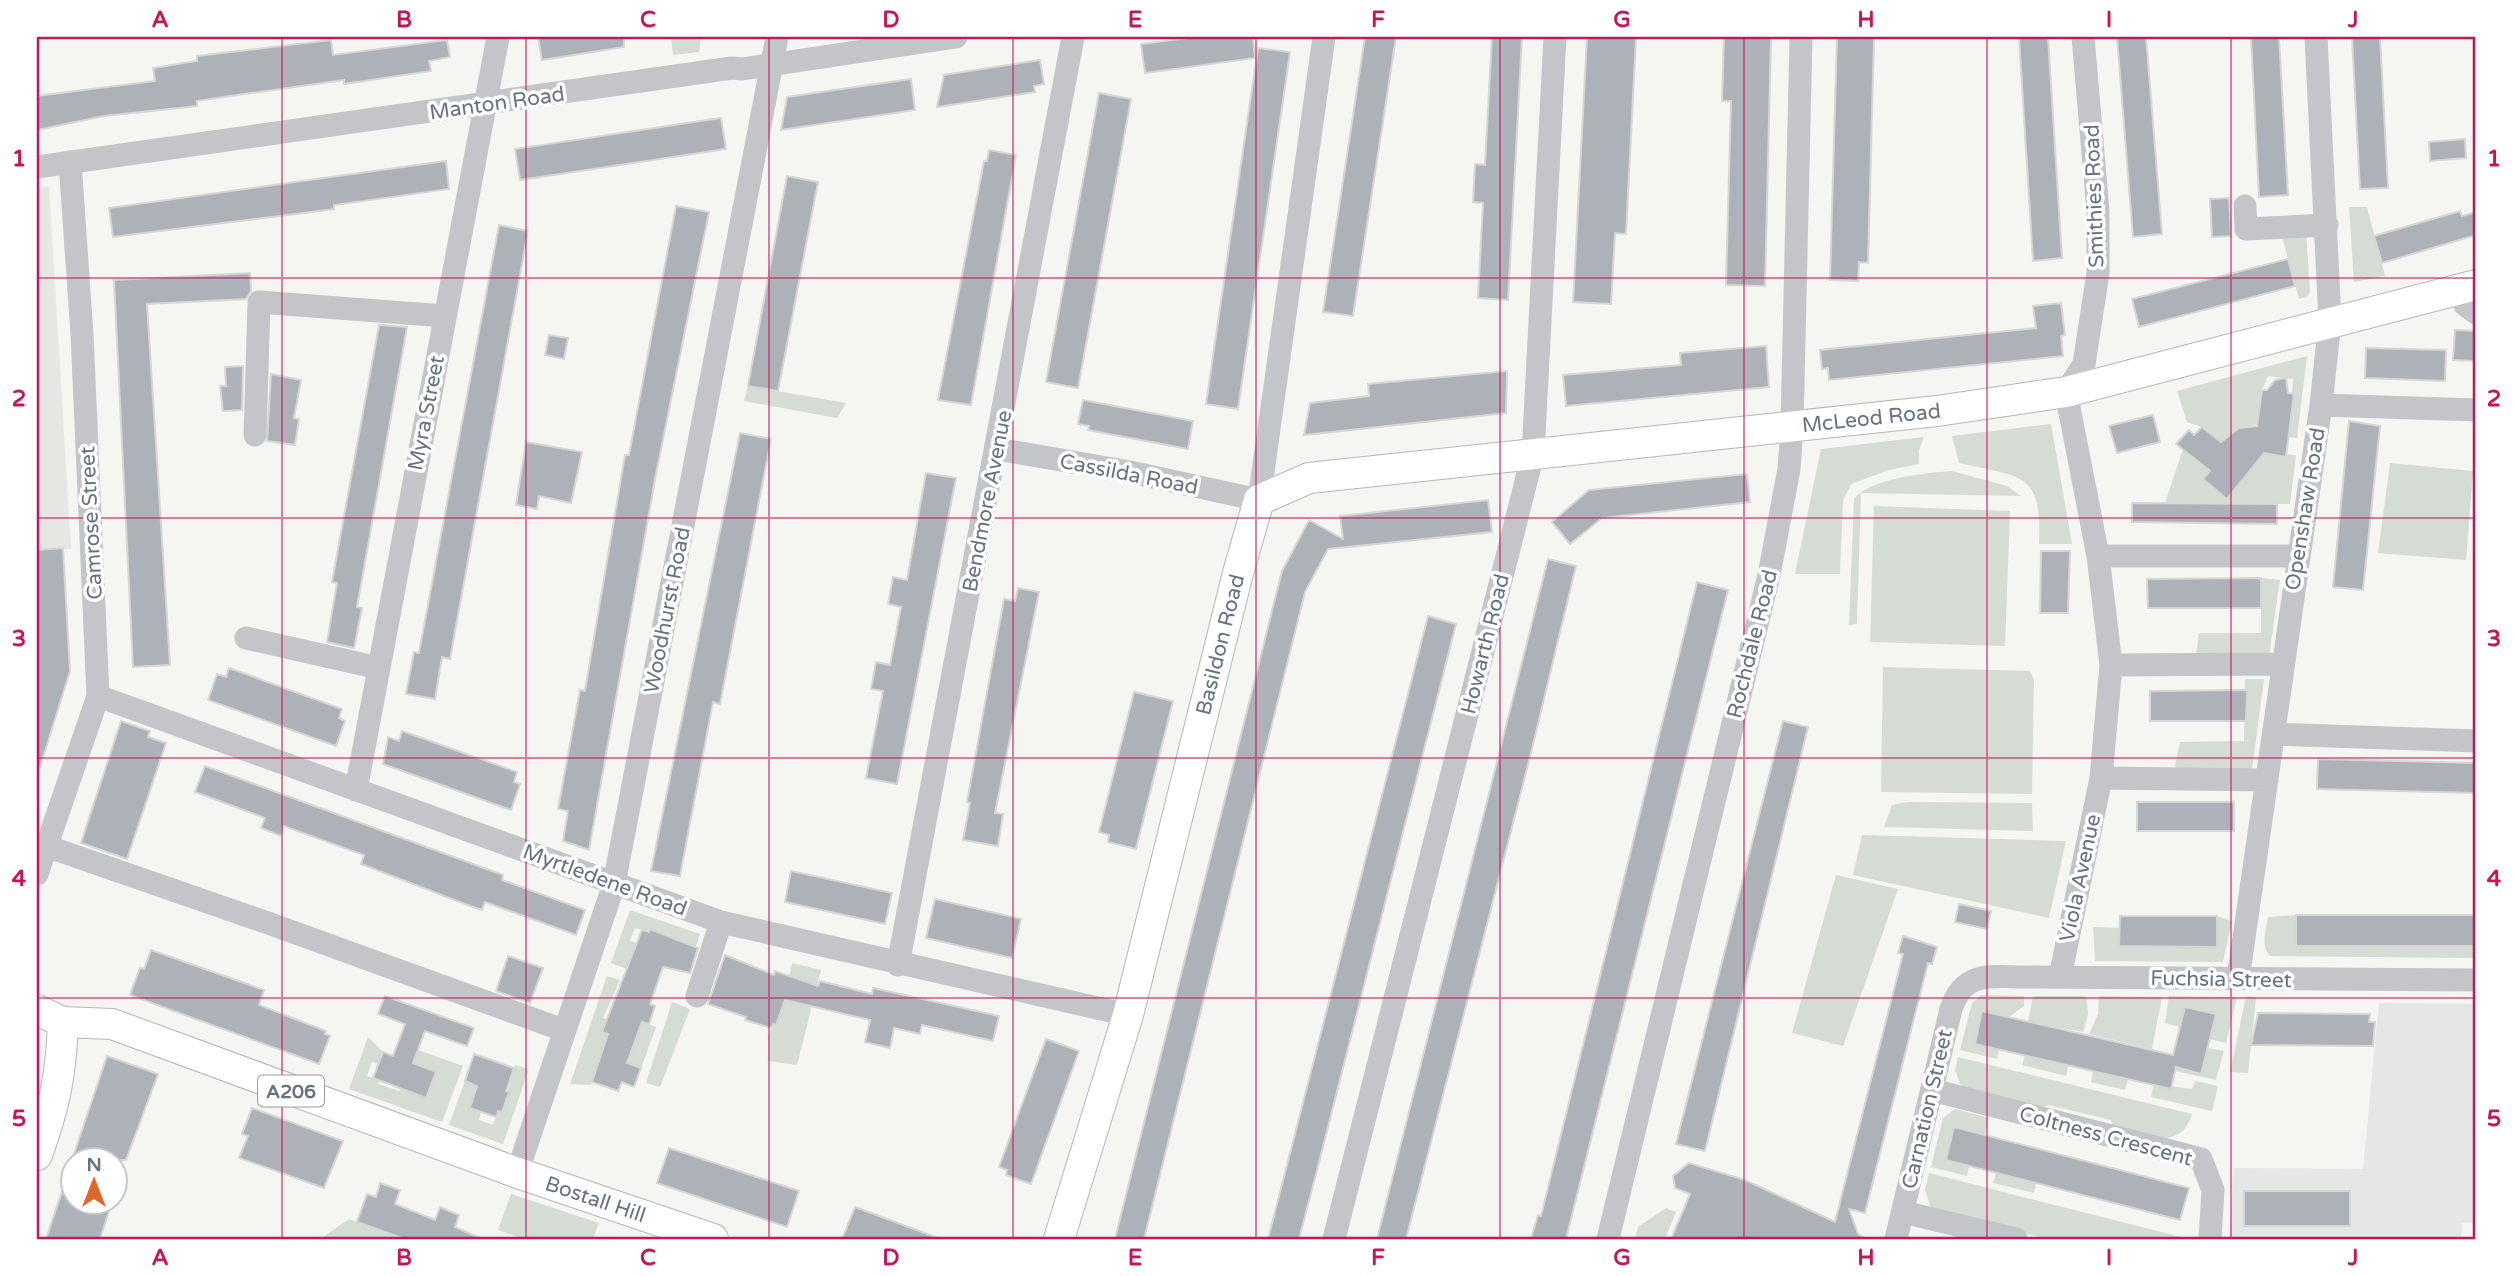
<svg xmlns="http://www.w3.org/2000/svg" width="2513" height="1276" font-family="'Varela Round',sans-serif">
<rect width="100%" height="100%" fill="#f5f5f2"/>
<path fill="#e5e7e5" d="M 49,187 L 71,549 L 37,551 L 37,188 Z
M 2379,1003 L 2476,1004 L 2476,1223 L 2462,1223 L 2461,1239 L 2229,1239 L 2234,1168 L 2363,1169 Z"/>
<path fill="#d5dcd3" d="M 671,37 L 701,37 L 699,52 L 673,55 Z
M 2349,207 L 2367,207 L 2385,276 L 2354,282 Z
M 2306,231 L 2310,292 L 2307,297 L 2299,299 L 2281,233 Z
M 2307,356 L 2297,438 L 2289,437 L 2293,379 L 2268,376 L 2262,390 L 2257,424 L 2239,428 L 2229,436 L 2228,448 L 2202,427 L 2187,422 L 2177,391 Z
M 748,386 L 846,403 L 837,418 L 744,401 Z
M 2051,424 L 2072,544 L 2039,544 C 2042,471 2023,478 1959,463 L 1952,436 Z
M 1924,437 L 1919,450 L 1919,464 L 1889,470 L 1851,484 L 1843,501 L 1840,574 L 1795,574 L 1821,449 Z
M 2183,449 L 2210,471 L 2203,479 L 2227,498 L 2255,465 L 2254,452 L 2296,455 L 2290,504 L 2165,503 Z
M 2390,463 L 2473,471 L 2466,560 L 2378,553 Z
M 1952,471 L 2007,486 L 2021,496 L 1861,493 L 1857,624 L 1849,625 L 1854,499 C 1871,478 1925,473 1952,471 Z
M 1874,506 L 2010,511 L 2005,646 L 1870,642 Z
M 2261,578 L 2280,580 L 2269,656 L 2196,656 L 2199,633 L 2261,633 Z
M 1883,667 L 2030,671 L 2034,680 L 2032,794 L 1881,792 Z
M 2245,679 L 2264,679 L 2252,770 L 2174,770 L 2180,742 L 2244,741 Z
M 1909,802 L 2032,803 L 2033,831 L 1884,827 L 1892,805 Z
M 1862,835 L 2066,841 L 2049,918 L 1853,875 Z
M 1836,875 L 1898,889 L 1843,1046 L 1792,1033 Z
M 630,910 L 700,934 L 692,958 L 668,942 L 670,935 L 635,928 L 630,941 L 638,943 L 627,969 L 611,963 Z
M 2296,915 L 2296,946 L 2476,946 L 2476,958 L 2270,956 C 2260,945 2266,931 2268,917 Z
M 2217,916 L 2232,921 L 2223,962 L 2095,961 L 2093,927 L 2120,928 L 2120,946 L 2217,947 Z
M 792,963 L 821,970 L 797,1065 L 768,1061 L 768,1037 L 784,1004 Z
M 607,976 L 620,980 L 603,1018 L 606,1019 L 602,1032 L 608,1034 L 591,1085 L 570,1084 Z
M 1981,995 L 2024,996 L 2024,1006 L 2009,1017 L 1982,1011 L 1975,1044 L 1999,1049 L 1997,1059 L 1960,1050 L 1972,1003 Z
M 2033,996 L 2086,996 L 2088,1014 L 2083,1032 L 2028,1022 Z
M 2099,996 L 2162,997 L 2152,1049 L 2089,1034 L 2098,1014 Z
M 2169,996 L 2237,997 L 2226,1043 L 2210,1039 L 2216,1014 L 2180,1027 L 2165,1023 Z
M 2246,996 L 2256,997 L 2248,1073 L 2230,1072 Z
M 672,1002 L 690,1009 L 660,1087 L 646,1083 Z
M 631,1018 L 656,1027 L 641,1068 L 623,1062 Z
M 368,1037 L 383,1052 L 379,1064 L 372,1062 L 367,1076 L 379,1080 L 378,1084 L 399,1091 L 401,1089 L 427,1097 L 431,1083 L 411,1067 L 418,1050 L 463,1066 L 442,1122 L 349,1089 Z
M 2208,1048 L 2224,1051 L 2216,1080 L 2175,1071 L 2176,1067 L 2201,1073 Z
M 2025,1055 L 2069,1064 L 2066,1076 L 2022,1065 Z
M 1958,1057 L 2192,1114 C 2181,1152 2143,1136 2114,1129 L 2111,1120 L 2048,1105 L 2036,1110 L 1963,1091 L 1955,1070 Z
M 515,1065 L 529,1069 L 503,1144 L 449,1125 L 465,1081 L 482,1087 L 475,1094 L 470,1107 L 481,1112 L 479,1120 L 493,1125 L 498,1111 L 502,1112 Z
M 2093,1070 L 2128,1078 L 2125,1090 L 2091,1082 Z
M 2195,1081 L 2218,1086 L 2212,1111 L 2151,1097 L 2154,1084 L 2192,1089 Z
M 1955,1109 L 1989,1118 L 1985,1135 L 1954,1128 L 1946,1160 L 1969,1166 L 1967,1176 L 1931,1167 L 1943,1118 Z
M 1929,1173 L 2189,1239 L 2048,1239 L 1931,1209 L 1925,1190 Z
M 1996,1173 L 2036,1183 L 2034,1193 L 1993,1183 Z
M 511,1194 L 599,1223 L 593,1239 L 523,1239 L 498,1230 Z
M 1666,1208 L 1676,1212 L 1665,1239 L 1635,1239 L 1638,1227 Z
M 349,1219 L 402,1239 L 320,1239 Z"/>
<path fill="#acb2b8" stroke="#d6d6d4" stroke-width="2" d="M 538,37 L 624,37 L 624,47 L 542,60 Z
M 1196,37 L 1253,37 L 1255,58 L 1145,73 L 1141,44 Z
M 1365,37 L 1396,37 L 1353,316 L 1323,312 Z
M 1492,37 L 1522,37 L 1508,300 L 1478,298 L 1483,203 L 1473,202 L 1475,164 L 1485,165 Z
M 1587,37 L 1636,37 L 1626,234 L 1615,233 L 1611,304 L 1573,302 Z
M 1724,37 L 1771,37 L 1765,286 L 1726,285 L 1731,101 L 1722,101 Z
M 1837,37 L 1874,37 L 1868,263 L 1859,262 L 1858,281 L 1830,280 Z
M 2019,37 L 2048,37 L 2062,258 L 2033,261 Z
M 2117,37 L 2146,37 L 2162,234 L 2133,237 Z
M 2251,37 L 2279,37 L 2288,195 L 2259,197 Z
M 2352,37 L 2380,37 L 2388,188 L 2360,189 Z
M 331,40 L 333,55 L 447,40 L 450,57 L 429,61 L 431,71 L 344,84 L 344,80 L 223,97 L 197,101 L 197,106 L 104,116 L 37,130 L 37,96 L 155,81 L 153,68 L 197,61 L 197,56 Z
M 1258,48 L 1290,52 L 1238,409 L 1206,404 Z
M 1040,60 L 1044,84 L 1034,86 L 1035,92 L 937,107 L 944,75 Z
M 911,79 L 915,110 L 781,130 L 787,97 Z
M 1099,93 L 1131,99 L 1078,388 L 1046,382 Z
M 721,118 L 726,149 L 520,180 L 515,149 Z
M 2465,139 L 2466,158 L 2430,161 L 2429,142 Z
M 989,150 L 1016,155 L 971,405 L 938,400 L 984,161 L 987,161 Z
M 446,161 L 449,189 L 334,205 L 334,209 L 113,237 L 109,208 Z
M 787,176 L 818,182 L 778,391 L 748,386 Z
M 2229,198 L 2231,236 L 2212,237 L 2210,199 Z
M 676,206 L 709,212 L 656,474 L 589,850 L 563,841 L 568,811 L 558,809 L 580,690 L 585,691 L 625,455 L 629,455 Z
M 2460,211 L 2462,216 L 2476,212 L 2476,235 L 2382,263 L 2374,236 Z
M 499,225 L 528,231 L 450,659 L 442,657 L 435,699 L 406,694 L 414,652 L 419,653 Z
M 2288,259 L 2295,286 L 2139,327 L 2132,299 Z
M 250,273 L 251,291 L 246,299 L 147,304 L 170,665 L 133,667 L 114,280 Z
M 2061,303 L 2065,335 L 2061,336 L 2063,356 L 1829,380 L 1828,368 L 1822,369 L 1820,350 L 2036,328 L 2033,306 Z
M 379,325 L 407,327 L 357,607 L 362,608 L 354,648 L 327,642 L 337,583 L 332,582 Z
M 2455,330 L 2476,331 L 2476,361 L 2453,360 Z
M 549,335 L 568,338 L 564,359 L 545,355 Z
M 1766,346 L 1769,387 L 1566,406 L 1563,375 L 1681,365 L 1680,353 Z
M 2366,348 L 2446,350 L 2445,381 L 2365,378 Z
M 243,366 L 242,410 L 223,411 L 220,386 L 226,386 L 225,367 Z
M 1507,371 L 1506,413 L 1304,435 L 1310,403 L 1369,396 L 1368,384 Z
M 271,374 L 301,380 L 294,418 L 299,419 L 295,445 L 267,441 Z
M 2286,378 L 2288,393 L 2294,394 L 2286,457 L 2264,453 L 2227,499 L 2203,479 L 2210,471 L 2176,444 L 2189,430 L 2194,435 L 2202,427 L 2221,442 L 2239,428 L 2257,426 L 2262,390 L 2267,390 L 2275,380 Z
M 1083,400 L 1193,421 L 1188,449 L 1088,430 L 1089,426 L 1078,424 Z
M 2153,415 L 2160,442 L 2117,453 L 2109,426 Z
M 2349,421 L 2380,426 L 2363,590 L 2333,587 Z
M 740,433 L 771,439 L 720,704 L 713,702 L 680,876 L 651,871 Z
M 526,442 L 582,452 L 571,503 L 539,496 L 537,509 L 516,505 Z
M 926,473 L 956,478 L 897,784 L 866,778 L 883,691 L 871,689 L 876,662 L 890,665 L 901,607 L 888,604 L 893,577 L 907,580 Z
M 1747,474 L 1750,502 L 1602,518 L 1570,544 L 1552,522 L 1589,490 Z
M 1488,500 L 1492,532 L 1328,549 L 1305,592 L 1144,1239 L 1115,1239 L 1282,571 L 1309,520 L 1343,539 L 1340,516 Z
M 2132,503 L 2277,504 L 2277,524 L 2132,522 Z
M 63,548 L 70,671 L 40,767 L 37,766 L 37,550 Z
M 2041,551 L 2070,551 L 2068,613 L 2040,613 Z
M 1548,559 L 1576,566 L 1530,757 L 1406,1239 L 1377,1239 Z
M 2261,578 L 2261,608 L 2148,608 L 2147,579 Z
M 1697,582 L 1728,590 L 1566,1239 L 1531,1239 L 1538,1215 L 1541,1216 Z
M 1018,588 L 1039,592 L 995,813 L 1003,814 L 998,846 L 963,840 L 970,803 L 967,802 L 1004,599 L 1015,601 Z
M 1428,616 L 1456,624 L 1315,1178 L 1299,1239 L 1268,1239 Z
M 229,668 L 342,709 L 339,718 L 345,721 L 336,746 L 208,700 L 217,674 L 226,677 Z
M 2247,690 L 2246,721 L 2150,721 L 2150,691 Z
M 1134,692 L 1173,701 L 1136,849 L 1108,842 L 1109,835 L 1099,832 Z
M 121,721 L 150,731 L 148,737 L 166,743 L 127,859 L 81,843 Z
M 1783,721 L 1808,727 L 1705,1151 L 1676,1144 Z
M 402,731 L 517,772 L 514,782 L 520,784 L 511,810 L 383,764 L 388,737 L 399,741 Z
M 2318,759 L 2476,763 L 2476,793 L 2317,789 Z
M 205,766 L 503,875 L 502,880 L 585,910 L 576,935 L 485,902 L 482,910 L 465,904 L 361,864 L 364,855 L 284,826 L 281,836 L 261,828 L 265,818 L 195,792 Z
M 2137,802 L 2234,802 L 2234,831 L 2137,831 Z
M 791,871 L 892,893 L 885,924 L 785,902 Z
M 935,899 L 1021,919 L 1012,958 L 926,938 Z
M 1959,904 L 1991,911 L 1987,929 L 1955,922 Z
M 2296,915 L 2476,915 L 2476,946 L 2296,946 Z
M 2120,916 L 2217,916 L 2217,947 L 2119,946 Z
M 650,929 L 698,948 L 690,973 L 663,967 L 650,1004 L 655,1006 L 649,1024 L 642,1022 L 627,1063 L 641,1068 L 634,1087 L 622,1082 L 618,1091 L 592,1082 L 608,1034 L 602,1032 L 642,930 L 649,932 Z
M 1903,936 L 1937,947 L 1932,964 L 1928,963 L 1865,1213 L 1849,1209 L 1858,1234 L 1867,1239 L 1671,1239 L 1690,1194 L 1675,1188 L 1673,1176 L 1689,1163 L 1745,1180 L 1835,1222 L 1903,954 L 1898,953 Z
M 151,950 L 264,990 L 259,1005 L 326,1031 L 325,1034 L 330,1036 L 319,1064 L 130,995 L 140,968 L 144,969 Z
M 725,955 L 774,975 L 775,971 L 818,986 L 820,981 L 872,994 L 873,988 L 999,1016 L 993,1041 L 922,1025 L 920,1034 L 894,1028 L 890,1048 L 865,1042 L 870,1020 L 785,1000 L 776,1025 L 773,1024 L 771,1028 L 745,1020 L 746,1017 L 708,1004 Z
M 508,956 L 543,968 L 530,1003 L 496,991 Z
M 385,996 L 474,1028 L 467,1046 L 425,1031 L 413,1063 L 436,1072 L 426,1098 L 373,1078 L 383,1052 L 393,1056 L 405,1024 L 378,1014 Z
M 2185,1007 L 2216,1014 L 2201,1074 L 2176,1067 L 2171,1089 L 1975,1044 L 1982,1011 L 2173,1055 Z
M 2258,1013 L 2370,1014 L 2369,1022 L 2375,1022 L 2373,1046 L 2251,1045 Z
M 1046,1039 L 1079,1051 L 1031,1184 L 1006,1175 L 1007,1170 L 999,1167 Z
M 474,1054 L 514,1068 L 506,1091 L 509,1092 L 502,1112 L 498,1111 L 496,1117 L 470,1108 L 477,1086 L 465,1081 Z
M 107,1056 L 158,1074 L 126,1160 L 72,1160 Z
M 252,1108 L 343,1141 L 324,1188 L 239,1158 L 248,1136 L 242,1134 Z
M 1954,1127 L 2189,1188 L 2180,1220 L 1946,1160 Z
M 669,1148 L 799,1191 L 787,1227 L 657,1183 Z
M 70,1168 L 74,1168 L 74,1202 L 112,1202 L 100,1239 L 46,1239 Z
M 380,1183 L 400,1190 L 395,1204 L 435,1220 L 440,1207 L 459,1215 L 455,1227 L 482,1239 L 405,1239 L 357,1222 L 367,1194 L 376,1197 Z
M 2244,1191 L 2350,1191 L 2350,1226 L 2244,1226 Z
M 855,1207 L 938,1238 L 938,1239 L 842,1239 Z"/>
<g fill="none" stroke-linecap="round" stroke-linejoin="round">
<defs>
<g id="major">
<path id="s1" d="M 37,1010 L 63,1022 L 112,1024 L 515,1172 L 713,1239"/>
<path d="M 37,1155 C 55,1104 61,1076 63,1022"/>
<path id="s2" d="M 1059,1239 L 1128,1015 L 1238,573 L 1259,500 L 1309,478 L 1937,411 L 2066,392 L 2476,285"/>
</g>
</defs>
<use href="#major" stroke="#b3b7bb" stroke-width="32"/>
<path stroke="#c3c5c9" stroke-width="23" d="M 37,167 L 732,68 L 742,69 L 956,37
M 2245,206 L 2246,229 L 2327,225
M 2460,289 L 2465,305 L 2476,313
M 2321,405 L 2476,410
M 255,435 L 259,302 L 444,316
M 997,449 L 1130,472 L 1259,500 L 1324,37
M 2098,556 L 2298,556
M 246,638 L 379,668
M 2111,665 L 2283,664
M 98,696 L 721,922 L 1128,1015
M 2274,734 L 2476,741
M 2101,778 L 2267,780
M 356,790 L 498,37
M 46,846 L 268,923 L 563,1030
M 37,874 L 98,696 L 82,334 L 70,162
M 898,965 L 1073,37
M 2060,977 L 2101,778 L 2111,665 L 2098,556 L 2066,392 L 2084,364 L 2098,273 L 2098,211 L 2083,37
M 2238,979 L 2321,405 L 2330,321 L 2316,37
M 697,996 L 721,922
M 1932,1090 L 2201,1159 L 2213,1190 L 2210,1239
M 517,1173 L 614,884 L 777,37
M 1903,1212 L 2016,1239
M 1334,1239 L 1533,454 L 1555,37
M 1608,1239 L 1769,575 L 1789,469 L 1792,426 L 1801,37
M 1896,1239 L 1951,1009 C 1964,969 1993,977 2028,977 L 2476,980"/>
<use href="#major" stroke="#fff" stroke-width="30"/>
</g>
<path fill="none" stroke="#c2185b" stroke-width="2" stroke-opacity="0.55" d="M 282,37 L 282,1239M 526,37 L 526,1239M 769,37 L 769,1239M 1013,37 L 1013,1239M 1256,37 L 1256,1239M 1500,37 L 1500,1239M 1744,37 L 1744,1239M 1987,37 L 1987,1239M 2231,37 L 2231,1239M 37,278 L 2476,278M 37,518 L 2476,518M 37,758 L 2476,758M 37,998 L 2476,998"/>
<g text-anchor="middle" stroke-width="7" stroke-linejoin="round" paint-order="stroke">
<rect fill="#fff" stroke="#939ca8" stroke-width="2" x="258" y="1075.5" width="66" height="31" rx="5"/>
<g font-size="19" font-weight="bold" fill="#657282">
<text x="291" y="1098">A206</text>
</g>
<g font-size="21" fill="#657282" stroke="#fff">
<text transform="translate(497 103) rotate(-8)" y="7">Manton Road</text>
<text transform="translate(2094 196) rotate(-92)" y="7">Smithies Road</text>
<text transform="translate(426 413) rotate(-79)" y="7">Myra Street</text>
<text dy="7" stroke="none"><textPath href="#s2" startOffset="1386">McLeod Road</textPath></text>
<text transform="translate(1129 474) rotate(11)" y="7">Cassilda Road</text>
<text transform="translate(987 501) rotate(-79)" y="7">Bendmore Avenue</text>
<text transform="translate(2305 509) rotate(-81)" y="7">Openshaw Road</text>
<text transform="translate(91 523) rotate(-93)" y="7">Camrose Street</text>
<text transform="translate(667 610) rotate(-79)" y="7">Woodhurst Road</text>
<text dy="7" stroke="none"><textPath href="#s2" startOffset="616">Basildon Road</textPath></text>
<text transform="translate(1485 644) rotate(-76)" y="7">Howarth Road</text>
<text transform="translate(1752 644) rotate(-76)" y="7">Rochdale Road</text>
<text transform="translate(2080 878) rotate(-78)" y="7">Viola Avenue</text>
<text transform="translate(605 880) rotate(20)" y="7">Myrtledene Road</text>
<text transform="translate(2221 979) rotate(1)" y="7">Fuchsia Street</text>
<text transform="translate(1927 1109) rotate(-77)" y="7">Carnation Street</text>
<text transform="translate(2106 1136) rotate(15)" y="7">Coltness Crescent</text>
<text dy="7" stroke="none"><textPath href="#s1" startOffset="592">Bostall Hill</textPath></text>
</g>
</g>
<rect width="2513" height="1276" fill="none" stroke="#ffffff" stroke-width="77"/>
<g transform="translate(94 1181)"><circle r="33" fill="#ffffff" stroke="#c1c7cd" stroke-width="2"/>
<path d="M0-5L12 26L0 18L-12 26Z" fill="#dd6829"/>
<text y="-10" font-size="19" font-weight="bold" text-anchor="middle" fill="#657282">N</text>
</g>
<rect x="38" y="38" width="2436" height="1200" fill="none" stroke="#c2185b" stroke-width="2.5"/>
<g font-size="23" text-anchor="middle" font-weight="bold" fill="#c2185b">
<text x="160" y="27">A</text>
<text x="404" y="27">B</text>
<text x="648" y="27">C</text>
<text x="891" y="27">D</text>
<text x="1135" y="27">E</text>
<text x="1378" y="27">F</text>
<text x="1622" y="27">G</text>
<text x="1866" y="27">H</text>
<text x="2109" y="27">I</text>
<text x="2353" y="27">J</text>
<text x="19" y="166">1</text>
<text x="2494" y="166">1</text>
<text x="19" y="406">2</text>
<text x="2494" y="406">2</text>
<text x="19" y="646">3</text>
<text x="2494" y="646">3</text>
<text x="19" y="886">4</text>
<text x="2494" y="886">4</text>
<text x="19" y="1126">5</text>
<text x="2494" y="1126">5</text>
<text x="160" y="1265">A</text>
<text x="404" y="1265">B</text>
<text x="648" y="1265">C</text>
<text x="891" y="1265">D</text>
<text x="1135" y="1265">E</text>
<text x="1378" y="1265">F</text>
<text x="1622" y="1265">G</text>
<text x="1866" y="1265">H</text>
<text x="2109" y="1265">I</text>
<text x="2353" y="1265">J</text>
</g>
</svg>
